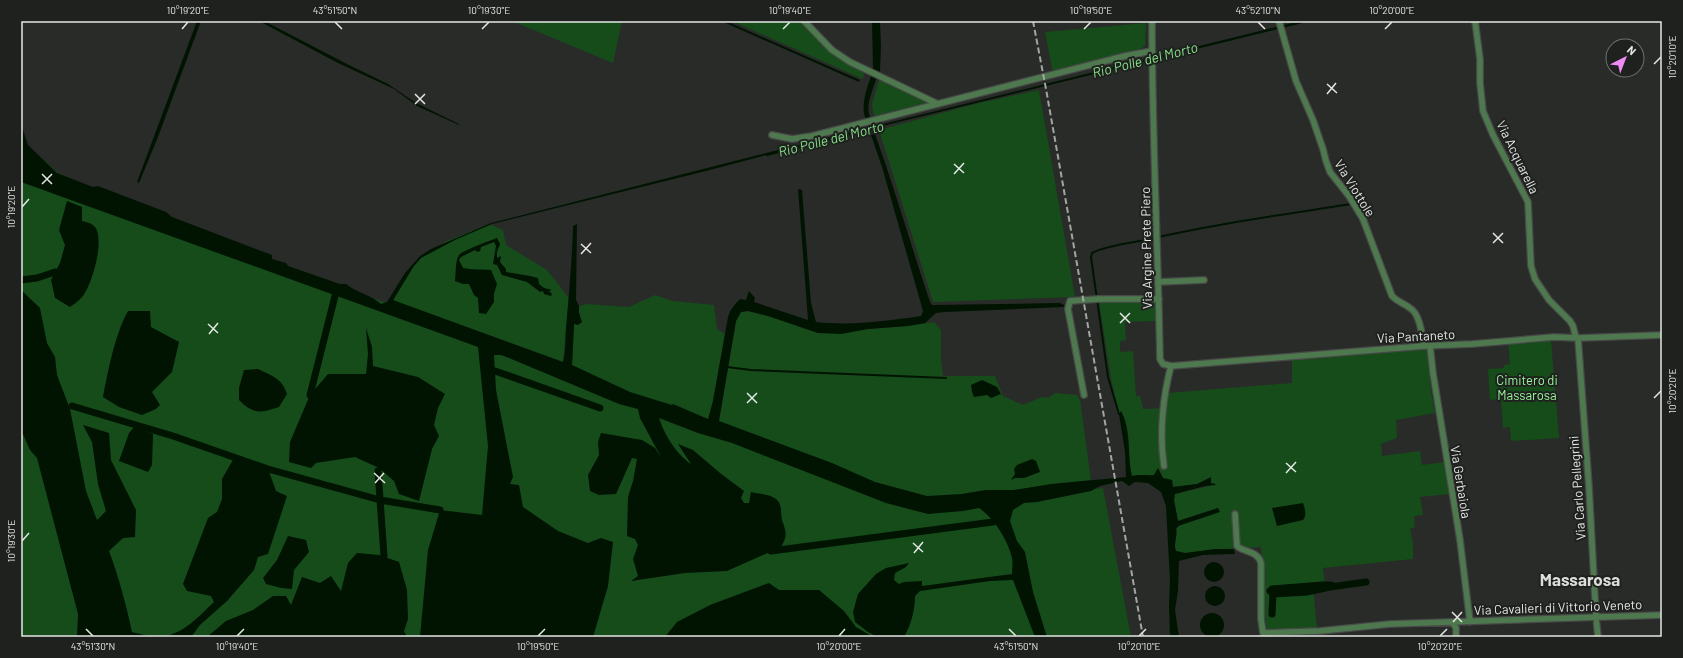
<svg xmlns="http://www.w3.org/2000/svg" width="1683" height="658" font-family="Barlow,sans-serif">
<rect width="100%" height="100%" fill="#292b29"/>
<path fill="#154c1a" d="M 512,21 L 622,21 L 613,63 Z
M 732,21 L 800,21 C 819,41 839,61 864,73 L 863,79 Z
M 1146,23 L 1145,46 L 1137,51 L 1053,73 L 1045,32 Z
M 879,80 L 929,102 L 874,116 L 872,104 Z
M 1039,90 L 1075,297 L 933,302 L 879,130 L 979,103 Z
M 21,128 L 27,145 L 58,173 L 241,251 L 605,381 L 572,365 L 574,324 L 581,316 L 579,313 L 579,306 L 587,304 L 629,307 L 655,295 L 673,301 L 714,305 L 717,329 L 725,334 L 713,401 L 709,419 L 719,421 L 736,321 L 741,312 L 747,311 L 768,316 L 818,333 L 908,326 L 934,322 L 941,330 L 941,359 L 943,376 L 995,376 L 1003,396 L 1023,405 L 1042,397 L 1048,398 L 1055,393 L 1077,395 L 1080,400 L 1091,480 L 1014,490 L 986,490 L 962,494 L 954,504 L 1103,488 L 1131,637 L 21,637 Z
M 489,224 L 503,230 L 506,245 L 547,270 L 569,298 L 563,362 L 393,301 L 417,259 L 447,241 Z
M 1099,301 L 1156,301 L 1156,321 L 1125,322 L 1126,340 L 1120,341 L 1120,352 L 1133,351 L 1136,396 L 1140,396 L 1143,409 L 1166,408 L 1168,393 L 1292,383 L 1292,357 L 1427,348 L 1431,391 L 1435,413 L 1396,420 L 1397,438 L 1381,444 L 1382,456 L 1420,451 L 1422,465 L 1446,462 L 1450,494 L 1420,497 L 1423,515 L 1414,516 L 1415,527 L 1410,529 L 1413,543 L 1413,559 L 1323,568 L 1325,584 L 1313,586 L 1317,629 L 1266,631 L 1261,547 L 1223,549 L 1185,553 L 1176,551 C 1173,544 1178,536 1176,529 C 1187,517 1206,523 1218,508 L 1178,521 L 1174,500 L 1175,494 L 1210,486 L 1210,478 L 1197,484 L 1172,487 L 1172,480 L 1163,478 L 1158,469 L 1154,475 C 1146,476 1140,474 1132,477 L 1129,462 L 1126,429 L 1121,411 L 1119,414 L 1111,378 Z
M 1551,340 L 1559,438 L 1511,441 L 1510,427 L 1503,428 L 1501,399 L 1490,400 L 1488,369 L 1504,368 L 1504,365 L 1510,364 L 1508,343 Z"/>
<path fill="#011402" d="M 197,21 L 201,21 L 158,137 L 139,183 L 137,182 Z
M 259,21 L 264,21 L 349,65 L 388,84 L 416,103 L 459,124 L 459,125 L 417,106 L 394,89 L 336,62 Z
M 721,21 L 726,21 L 860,80 L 859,82 Z
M 872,21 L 880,21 L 881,46 L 880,72 L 873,69 Z
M 1300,21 L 1311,21 L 817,142 L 706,171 L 492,224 L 455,240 L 421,258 L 414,266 L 393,300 L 563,362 C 566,351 565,339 566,328 C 569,294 572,260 573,226 L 577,224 L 576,300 L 579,306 L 579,313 L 582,322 L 578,325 L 574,324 L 572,365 L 630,392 L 672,405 L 673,404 L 708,419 L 713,401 L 728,317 C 730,310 734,305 740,299 L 746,300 L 749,291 L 755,298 L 754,302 L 808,320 L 798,189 L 802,190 L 811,303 L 816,322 C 853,326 885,321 921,316 L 923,311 L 882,167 L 871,135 L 875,134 C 895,189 911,246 930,302 L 932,305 L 1060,303 L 1064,305 L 1064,307 L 946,312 L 936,313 L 925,323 L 908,326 L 868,329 L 841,334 L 818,333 L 768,316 L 748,311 L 741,312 L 736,321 L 719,421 L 832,463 L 875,482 L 927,496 L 962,494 L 986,490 L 1014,490 L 1051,484 L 1126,477 L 1125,452 L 1119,414 L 1121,411 C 1132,431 1127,456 1132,476 C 1140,474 1146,476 1154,475 L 1158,468 L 1163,478 L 1172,480 L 1173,487 L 1197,484 L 1211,477 L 1211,483 L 1215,484 L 1216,485 L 1205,486 L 1175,494 L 1174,500 L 1178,521 L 1215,509 L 1218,508 L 1220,512 L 1178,526 L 1176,529 C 1178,536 1173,544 1176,551 L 1185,553 L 1215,549 L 1234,549 L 1235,554 L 1232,554 L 1203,555 L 1179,561 L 1178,591 L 1175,610 L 1179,637 L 1170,636 L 1169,606 L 1170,581 L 1166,506 L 1161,492 L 1148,483 L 1135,482 L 1129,486 L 1122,481 L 1100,486 L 1091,491 L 1037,502 L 1024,503 L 1013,510 L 1010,521 L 1017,541 L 1025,552 L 1033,592 L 1047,637 L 1035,637 L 1013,580 L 990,581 L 920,591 L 915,596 C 915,610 911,625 904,637 L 877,637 L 868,632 L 855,622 L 853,612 L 858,594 L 876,574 L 886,568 L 909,563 L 906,567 L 895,573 L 894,580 L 899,584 L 904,582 L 922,581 L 922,586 L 1012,574 C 1012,569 1013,563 1012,558 C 1008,540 994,518 979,508 L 963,511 L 928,514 L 886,503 L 732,443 L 698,433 L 659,418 C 664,434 677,455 691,464 L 678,444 L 693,450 L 720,473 L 744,491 L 741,498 L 744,503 L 749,503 L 751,492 C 759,494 770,494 776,499 C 783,505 780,512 782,520 C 786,532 788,535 781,547 L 727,571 L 685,573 L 631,581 L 638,576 L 633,559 L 638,545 L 635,539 L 627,536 L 628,497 L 633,481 L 637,459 L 632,458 L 616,494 L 599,495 L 590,491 L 588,475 L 599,455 L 598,442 L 601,433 L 642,440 L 655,448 L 661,457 L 640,418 L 638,409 L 619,404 L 509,358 L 501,355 L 494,355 L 496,390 L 513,477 L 510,484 L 519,485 L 523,507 L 558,531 L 588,543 L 601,538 L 613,542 L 608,586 L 593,637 L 420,637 L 428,550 L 440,510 L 482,515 L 488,446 L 478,347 L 21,182 L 21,124 L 28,145 L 57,173 L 93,187 L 98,186 L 166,212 L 172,217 L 272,255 L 272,259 L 286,263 L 288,266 L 340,284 L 346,284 C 357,293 370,294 381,304 L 387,302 L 405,273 L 420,256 L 431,249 L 491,223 L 786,148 Z
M 871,76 L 877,77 C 873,90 863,109 872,120 L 867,121 C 859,109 867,88 871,76 Z
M 67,201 L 82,207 L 82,221 C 86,222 91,223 94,226 C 106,237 92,286 82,297 C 79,301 74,304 70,307 L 55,298 L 51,280 L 60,263 L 65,245 L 59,230 Z
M 497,238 L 500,244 L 497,252 L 497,258 L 501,256 L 500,262 L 506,269 L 506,272 L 530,276 L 538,278 L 539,284 L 544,288 L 552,290 L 549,291 L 552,294 L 551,296 L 544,294 L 543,291 L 540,292 L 527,282 L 502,275 L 497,265 L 493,264 L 496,246 L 494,242 L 481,247 L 480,251 L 477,252 L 475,250 L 461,257 L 459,260 L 463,268 C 472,270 482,269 491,270 L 497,284 L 494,294 L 494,302 L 486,314 L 479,313 L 478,298 L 474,295 L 469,284 L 463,284 L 455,281 C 456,274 455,261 459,255 C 462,251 491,240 497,238 Z
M 21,290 L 40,308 L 47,343 L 55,357 L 57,375 L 70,409 L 86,491 L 97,520 L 106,511 L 98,484 L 92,442 L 83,425 L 109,433 L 111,460 L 136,510 L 135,537 L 123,538 L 109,551 C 119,578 126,604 132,632 C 140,634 148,636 156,637 C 181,637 197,618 214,602 L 211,596 L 187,591 L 183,584 L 208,518 L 217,512 L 222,499 L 222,479 L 234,458 L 268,469 L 276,491 L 287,496 L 268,554 L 258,557 L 254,570 L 227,601 L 200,625 L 191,637 L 77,637 L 78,614 L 37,458 L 30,450 L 21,430 Z
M 128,311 L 150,311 L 151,327 L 179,342 L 172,372 L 152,392 L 160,405 L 156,409 L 142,415 L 119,407 L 103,397 C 108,371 115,334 128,311 Z
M 366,328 L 372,347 L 373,366 L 418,377 L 445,394 L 438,408 L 434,425 L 439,436 L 432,449 L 419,501 L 399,494 L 394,481 L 379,468 L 355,457 L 316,463 L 311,468 L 289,462 L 290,442 L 310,395 L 328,374 L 366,374 L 368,354 Z
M 258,369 C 272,376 282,378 287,394 L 279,407 C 261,413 254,415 239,400 L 239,388 L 244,370 Z
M 982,380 L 997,387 L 1001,394 L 991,398 L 987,395 L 974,397 L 972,392 L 971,385 Z
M 134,427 L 153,434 L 152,465 L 148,472 L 119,461 L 129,433 Z
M 1032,459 L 1036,461 L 1040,472 L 1024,478 L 1015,478 L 1011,480 L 1015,474 L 1014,469 L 1017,465 Z
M 1303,503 C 1305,509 1307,515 1303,520 L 1277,526 L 1272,508 Z
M 288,536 L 306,540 L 309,552 L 294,570 L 292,589 L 281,588 L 266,584 L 263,578 L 277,560 Z
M 357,553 L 379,555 L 399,562 L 407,590 L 408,619 L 404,631 L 407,637 L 207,637 L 226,621 L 253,610 L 273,596 L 286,596 L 291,605 L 302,577 L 320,583 L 331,576 L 341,591 L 348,563 Z
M1204 572a10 10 0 1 1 20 0a10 10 0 1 1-20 0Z
M 769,583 L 779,590 L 819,590 L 844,611 L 856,627 L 873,637 L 665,637 L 677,622 L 710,605 Z
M1205 596a10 10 0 1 1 20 0a10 10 0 1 1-20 0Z
M1200 625a12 12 0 1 1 24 0a12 12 0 1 1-24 0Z"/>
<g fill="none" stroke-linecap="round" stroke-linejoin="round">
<path stroke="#011402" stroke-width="2" d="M 767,155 L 883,126
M 727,367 L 751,370 L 946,378
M 1119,414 L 1108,377 L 1091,257 L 1092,253 C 1105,246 1129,243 1145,240 C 1213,224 1282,215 1351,204"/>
<path stroke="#011402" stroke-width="7" d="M 21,280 L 37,278 L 55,272
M 495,371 L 600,408
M 310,395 L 335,296
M 72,406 L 173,436 L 268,469 L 380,500 L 440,510
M 378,471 L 384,556
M 771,551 L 993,522
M 1323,585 L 1331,585 L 1330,587 L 1307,592 L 1273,594 L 1270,591 L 1272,589 Z
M 1330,587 L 1366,582
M 1272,614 L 1273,594"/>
<defs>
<path id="street" d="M 804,21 L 832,50 L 850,62 L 938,104
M 1152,21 C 1152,134 1158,247 1160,359 L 1163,364 L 1171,366 C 1163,396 1159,435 1164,466
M 1279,21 L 1296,81 L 1313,120 L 1323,149 L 1326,161 L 1330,172 L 1349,196 L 1363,219 L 1392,296 C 1399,303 1402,302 1410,308 C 1420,314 1422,335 1424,346
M 1475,21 L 1480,59 L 1480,83 L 1483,111 L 1493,135 L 1528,202 L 1531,266 L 1535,279 L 1549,300 L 1570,321 L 1573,326 L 1576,338
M 772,135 L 792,139 L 812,136 L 1125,56 L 1152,51
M 1158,282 L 1204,280
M 1578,338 L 1589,487 L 1596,617 L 1598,637
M 1430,346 L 1433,373 L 1460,540 L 1470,622
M 1171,366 L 1424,346 L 1472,344 L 1554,337 L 1578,338 L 1662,335
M 1084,395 L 1068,309 L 1070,301 L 1098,299 L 1159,299
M 1235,514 L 1237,546 C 1245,553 1257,550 1261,563 L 1261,619 L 1263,633 L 1320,631 L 1390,624 L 1662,615
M 1453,623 L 1456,628 L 1456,637"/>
</defs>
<use href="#street" stroke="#474947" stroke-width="8"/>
<use href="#street" stroke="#4e794f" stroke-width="5.5"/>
<path stroke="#a3a5a3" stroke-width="2" stroke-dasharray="6 3" stroke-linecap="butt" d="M 1033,21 L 1046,89 L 1143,637"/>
</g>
<path fill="none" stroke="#e5e7e5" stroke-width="1.5" d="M 335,22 L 342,29M 1258,22 L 1265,29M 182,29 L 188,22M 482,29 L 489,22M 783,29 L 790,22M 1084,29 L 1091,22M 1385,29 L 1392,22M 1654,64 L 1661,57M 1327,84 L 1337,93M 415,94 L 425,104M 1327,94 L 1336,83M 415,104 L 425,94M 954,164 L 964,173M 42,174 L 52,184M 954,174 L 964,163M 42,184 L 52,174M 22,207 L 29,199M 1493,233 L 1503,243M 1493,243 L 1503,233M 581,244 L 591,253M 581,254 L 591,243M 1120,313 L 1130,323M 1120,323 L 1130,313M 208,324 L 218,333M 209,334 L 218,323M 747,393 L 757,403M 1654,398 L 1661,391M 747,403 L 757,393M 1286,463 L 1296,472M 374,473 L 385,483M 1286,473 L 1296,462M 375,483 L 384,473M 22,541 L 29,533M 913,543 L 923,552M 914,553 L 923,542M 1452,612 L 1462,622M 1453,622 L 1462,612M 86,629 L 93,636M 1009,629 L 1016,636M 237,636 L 244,629M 538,636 L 545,629M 839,636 L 845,629M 1139,636 L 1146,629M 1440,636 L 1447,629"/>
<g text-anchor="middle" stroke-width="4" stroke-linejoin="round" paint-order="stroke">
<g font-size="13" fill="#e5e7e5" stroke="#1f211f">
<text transform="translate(1518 157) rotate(64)" y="5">Via Acquarella</text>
<text transform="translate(1355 188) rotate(58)" y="5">Via Viottole</text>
<text transform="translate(1146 248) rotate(-91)" y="5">Via Argine Prete Piero</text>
<text transform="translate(1416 336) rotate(-3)" y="5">Via Pantaneto</text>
<text transform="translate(1461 482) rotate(81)" y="5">Via Gerbaiola</text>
<text transform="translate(1577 488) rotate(-94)" y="5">Via Carlo Pellegrini</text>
<text transform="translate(1558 607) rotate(-2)" y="5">Via Cavalieri di Vittorio Veneto</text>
</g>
<g font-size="13" fill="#99f59c" stroke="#1f211f">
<text x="1527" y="385">Cimitero di<tspan x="1527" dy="15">Massarosa</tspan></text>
</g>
<g font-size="14" font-style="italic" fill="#85e088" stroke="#1f211f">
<text transform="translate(1145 60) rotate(-14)" y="5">Rio Polle del Morto</text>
<text transform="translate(831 139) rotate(-14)" y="5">Rio Polle del Morto</text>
</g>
<g font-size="17" font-weight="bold" fill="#dbdddb" stroke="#1f211f">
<text x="1580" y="586">Massarosa</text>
</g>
</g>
<rect width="1683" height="658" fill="none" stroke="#1f211f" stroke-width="44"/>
<g transform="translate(1625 58) rotate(42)"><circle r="19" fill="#1f211f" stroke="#6e706e"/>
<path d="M0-3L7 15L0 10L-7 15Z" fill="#f08bf6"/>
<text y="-6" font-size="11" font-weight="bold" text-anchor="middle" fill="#e5e7e5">N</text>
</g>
<rect x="22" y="22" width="1639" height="614" fill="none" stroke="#e5e7e5" stroke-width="1.5"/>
<g font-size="10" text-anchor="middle" fill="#e5e7e5">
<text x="188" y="14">10°19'20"E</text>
<text x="335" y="14">43°51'50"N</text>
<text x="489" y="14">10°19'30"E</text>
<text x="790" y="14">10°19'40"E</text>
<text x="1091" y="14">10°19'50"E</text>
<text x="1258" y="14">43°52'10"N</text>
<text x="1392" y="14">10°20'00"E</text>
<text transform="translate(1672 57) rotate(-90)" y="4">10°20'10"E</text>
<text transform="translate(11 207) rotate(-90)" y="4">10°19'20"E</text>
<text transform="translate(1672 391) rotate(-90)" y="4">10°20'20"E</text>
<text transform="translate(11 541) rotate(-90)" y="4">10°19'30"E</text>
<text x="93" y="650">43°51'30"N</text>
<text x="237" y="650">10°19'40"E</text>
<text x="538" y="650">10°19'50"E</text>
<text x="839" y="650">10°20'00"E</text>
<text x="1016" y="650">43°51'50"N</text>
<text x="1139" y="650">10°20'10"E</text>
<text x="1440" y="650">10°20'20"E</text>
</g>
</svg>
